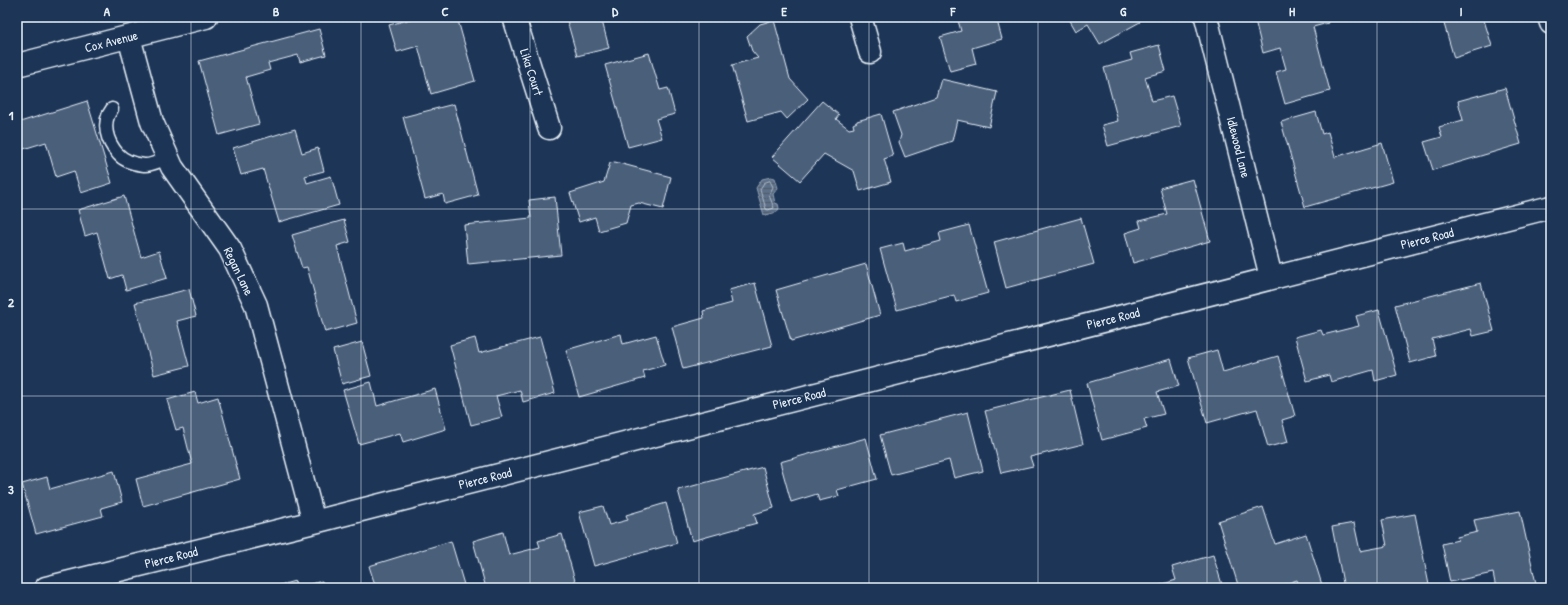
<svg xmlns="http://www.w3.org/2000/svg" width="1568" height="605" font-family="'Patrick Hand',sans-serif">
<defs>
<pattern id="water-rules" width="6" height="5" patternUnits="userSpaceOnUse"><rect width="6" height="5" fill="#5d7089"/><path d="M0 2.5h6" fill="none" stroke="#505a66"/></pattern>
</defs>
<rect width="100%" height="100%" fill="#1d3557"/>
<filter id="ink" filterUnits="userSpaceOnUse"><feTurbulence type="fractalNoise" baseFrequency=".025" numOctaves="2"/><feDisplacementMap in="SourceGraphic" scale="8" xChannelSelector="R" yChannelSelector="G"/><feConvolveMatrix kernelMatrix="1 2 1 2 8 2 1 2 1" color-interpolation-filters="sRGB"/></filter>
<g filter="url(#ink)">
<path fill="url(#water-rules)" stroke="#95a4b5" d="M 771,177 L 775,178 L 778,188 L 773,194 L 775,203 L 778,204 L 779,208 L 777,212 L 766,215 L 764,215 L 756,188 L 762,179 Z"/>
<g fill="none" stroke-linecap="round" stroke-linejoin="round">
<path stroke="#b0bdcc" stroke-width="1" d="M 770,181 L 773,187 L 769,195 L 774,208 L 768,210 L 766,209 L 760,189 L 764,183 Z"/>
</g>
<path fill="#495e7a" stroke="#e8f1f8" d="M 418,17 L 457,17 L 475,81 L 431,94 L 418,46 L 397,52 L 389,25 Z
M 566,17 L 601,17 L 609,48 L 577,56 Z
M 957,17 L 996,17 L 1002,39 L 972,48 L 976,64 L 950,71 L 940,37 L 961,31 Z
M 1068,17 L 1137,17 L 1140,22 L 1100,44 L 1088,24 L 1076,31 Z
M 1267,17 L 1326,17 L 1328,23 L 1313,27 L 1330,91 L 1285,104 L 1276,72 L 1286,69 L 1280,48 L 1263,53 L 1255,20 Z
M 1442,17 L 1483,17 L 1492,46 L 1454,58 Z
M 774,20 L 790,79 L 808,99 L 787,119 L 781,112 L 748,121 L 732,65 L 758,58 L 752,51 L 747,36 L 760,24 Z
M 319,29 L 326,55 L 300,62 L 298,55 L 268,63 L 270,70 L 246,77 L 259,124 L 219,135 L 199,61 Z
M 1159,45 L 1166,71 L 1145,77 L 1152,101 L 1172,96 L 1181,126 L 1108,146 L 1102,125 L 1118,121 L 1104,68 L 1132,60 L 1130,53 Z
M 649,53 L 660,90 L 668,88 L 675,114 L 656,119 L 662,138 L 628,147 L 605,65 Z
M 941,79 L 997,92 L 989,127 L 957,120 L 952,141 L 905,157 L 899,142 L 901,135 L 893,112 L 936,97 Z
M 1505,88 L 1521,144 L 1433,170 L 1424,142 L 1442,137 L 1439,127 L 1463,120 L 1458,101 Z
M 87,101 L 112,183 L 81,193 L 74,171 L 56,177 L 46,142 L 17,151 L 17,123 Z
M 822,101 L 839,115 L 836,119 L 849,129 L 854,128 L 853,124 L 857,122 L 857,121 L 881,114 L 893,156 L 884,159 L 891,182 L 860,191 L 854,171 L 824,154 L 800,181 L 772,157 Z
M 454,104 L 478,195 L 445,204 L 443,194 L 425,199 L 403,117 Z
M 1316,112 L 1322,134 L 1328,132 L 1335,157 L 1382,143 L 1393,182 L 1305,207 L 1281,122 Z
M 295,129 L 302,153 L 318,148 L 324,171 L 305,176 L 307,183 L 331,176 L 339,205 L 279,222 L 263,169 L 241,175 L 233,148 Z
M 615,162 L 671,177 L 663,209 L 639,203 L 631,205 L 626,223 L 599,231 L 595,217 L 579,222 L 570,193 L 604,182 L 610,163 Z
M 1193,179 L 1210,241 L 1133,263 L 1125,233 L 1141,228 L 1139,221 L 1167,214 L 1160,188 Z
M 124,196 L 141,257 L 159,251 L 167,278 L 126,290 L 122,275 L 110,279 L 97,232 L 85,236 L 78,210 Z
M 555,197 L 561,255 L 468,264 L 464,225 L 531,218 L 529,200 Z
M 1081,218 L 1094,264 L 1006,288 L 994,242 Z
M 344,220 L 350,242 L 337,246 L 357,323 L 325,332 L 307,267 L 302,268 L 292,235 Z
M 969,225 L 988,293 L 956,302 L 954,295 L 897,310 L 880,249 L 903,243 L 905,251 L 941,241 L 939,233 Z
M 866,264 L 880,315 L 791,341 L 776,290 Z
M 755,283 L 772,346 L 683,369 L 672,327 L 704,318 L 703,311 L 732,303 L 729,290 Z
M 1481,283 L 1494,331 L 1473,336 L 1471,329 L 1432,339 L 1436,356 L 1410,363 L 1395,305 Z
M 189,289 L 196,316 L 177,321 L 189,366 L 154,375 L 135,303 Z
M 1379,310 L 1397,375 L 1375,381 L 1373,370 L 1331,382 L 1329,375 L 1307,381 L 1295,337 L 1321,330 L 1323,335 L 1359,326 L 1356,316 Z
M 621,334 L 623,344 L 656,335 L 665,365 L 643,371 L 645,378 L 579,397 L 566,350 Z
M 540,337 L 555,393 L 523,402 L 520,390 L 496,396 L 502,417 L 471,425 L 450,345 L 475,338 L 479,353 Z
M 362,342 L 371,376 L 342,384 L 333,350 Z
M 1217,350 L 1223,372 L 1278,356 L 1295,416 L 1282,420 L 1288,442 L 1268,447 L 1257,409 L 1207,423 L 1188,358 Z
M 1171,359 L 1179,386 L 1157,392 L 1164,414 L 1144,419 L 1147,428 L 1102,440 L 1087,383 Z
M 371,382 L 377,406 L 435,389 L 446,429 L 403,442 L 400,433 L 359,444 L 343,390 Z
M 1070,390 L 1083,444 L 1030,457 L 1033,466 L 1001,473 L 985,411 Z
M 195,392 L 198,403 L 218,397 L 240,479 L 143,506 L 136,479 L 192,464 L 183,428 L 176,430 L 167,400 Z
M 968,412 L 983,471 L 954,478 L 949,460 L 891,475 L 880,435 Z
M 866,438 L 877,479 L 837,490 L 839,496 L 819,501 L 817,494 L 791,502 L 780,462 Z
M 763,467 L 774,508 L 754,514 L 757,523 L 692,541 L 678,490 Z
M 114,471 L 122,502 L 101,508 L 103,516 L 36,534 L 22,484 L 47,477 L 50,489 Z
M 666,503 L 677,543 L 594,566 L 579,512 L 603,506 L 609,525 L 628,520 L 626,515 Z
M 1263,507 L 1275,544 L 1306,534 L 1323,588 L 1300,588 L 1297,580 L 1274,588 L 1239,588 L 1218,521 Z
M 1520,511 L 1537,588 L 1496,588 L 1493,573 L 1450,582 L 1442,544 L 1458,540 L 1457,537 L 1477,532 L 1474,520 Z
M 1415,514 L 1429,585 L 1413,588 L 1344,588 L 1332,527 L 1354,523 L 1360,551 L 1387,546 L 1382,520 Z
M 503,532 L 509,555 L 540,547 L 538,541 L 562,534 L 577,588 L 486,588 L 473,541 Z
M 451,541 L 465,588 L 376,588 L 369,566 Z
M 1213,555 L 1223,588 L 1151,588 L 1176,580 L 1172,567 Z
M 295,581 L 297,588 L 322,581 L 325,588 L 269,588 Z"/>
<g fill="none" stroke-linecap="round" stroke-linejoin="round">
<defs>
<path id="lane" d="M 112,109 C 101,123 107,142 118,154 C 124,161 135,164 144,165 C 151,166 161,160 168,158"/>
<path id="street" d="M 514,17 L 549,128
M 860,17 L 870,52
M 1206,17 L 1271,277
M 1549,17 L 1551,23
M 129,37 L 152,122 L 172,167 L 230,249 L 256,305 L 314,522
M 46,588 L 314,522 L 1551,207"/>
<path id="secondary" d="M 17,65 L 206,17"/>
</defs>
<use href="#lane" stroke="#e8f1f8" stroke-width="15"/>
<use href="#street" stroke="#e8f1f8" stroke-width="25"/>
<use href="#secondary" stroke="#e8f1f8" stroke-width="25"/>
<use href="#lane" stroke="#1d3557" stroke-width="12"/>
<use href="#street" stroke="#1d3557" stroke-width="22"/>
<use href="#secondary" stroke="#1d3557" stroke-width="22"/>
</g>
</g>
<path fill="none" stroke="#e8f1f8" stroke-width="1" stroke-opacity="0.55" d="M 191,17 L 191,588M 361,17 L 361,588M 530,17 L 530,588M 699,17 L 699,588M 869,17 L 869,588M 1038,17 L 1038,588M 1207,17 L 1207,588M 1377,17 L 1377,588M 17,209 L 1551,209M 17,396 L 1551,396"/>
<g text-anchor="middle" stroke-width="3" stroke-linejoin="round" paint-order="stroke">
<g font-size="13" fill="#e8f1f8" stroke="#1d3557">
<text transform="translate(111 41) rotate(-14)" y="5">Cox Avenue</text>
<text transform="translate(532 72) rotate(72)" y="5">Lika Court</text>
<text transform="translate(1239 147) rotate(76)" y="5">Idlewood Lane</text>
<text transform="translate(1427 238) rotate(-14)" y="5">Pierce Road</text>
<text transform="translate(239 271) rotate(64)" y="5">Regan Lane</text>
<text transform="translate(1113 318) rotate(-14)" y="5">Pierce Road</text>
<text transform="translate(799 398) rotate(-14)" y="5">Pierce Road</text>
<text transform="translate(485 478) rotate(-14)" y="5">Pierce Road</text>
<text transform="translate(171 557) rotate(-14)" y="5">Pierce Road</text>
</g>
</g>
<rect width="1568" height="605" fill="none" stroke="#1d3557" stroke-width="44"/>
<rect x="22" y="22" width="1524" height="561" fill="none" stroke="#e8f1f8" stroke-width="1.5"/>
<g font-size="13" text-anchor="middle" font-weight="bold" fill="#e8f1f8">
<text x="107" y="16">A</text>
<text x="276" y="16">B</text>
<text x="445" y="16">C</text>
<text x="615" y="16">D</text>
<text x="784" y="16">E</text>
<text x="953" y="16">F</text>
<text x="1123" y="16">G</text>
<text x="1292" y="16">H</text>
<text x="1461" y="16">I</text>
<text x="11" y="120">1</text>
<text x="11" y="307">2</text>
<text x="11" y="494">3</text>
</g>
</svg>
